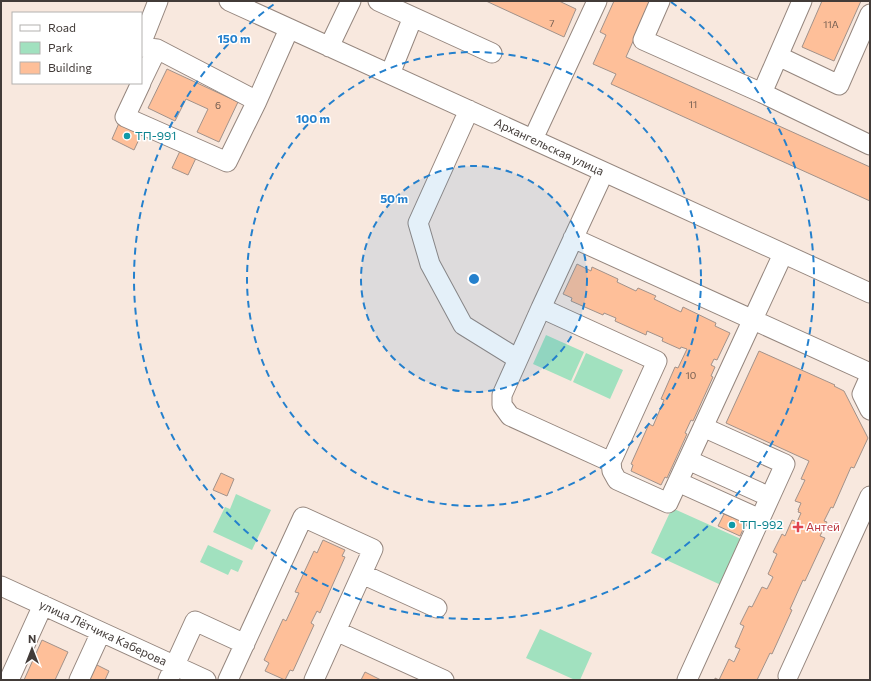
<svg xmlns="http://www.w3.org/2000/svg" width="871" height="681" font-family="Commissioner,sans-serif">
<rect width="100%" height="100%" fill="#f8e8de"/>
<path fill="#a1e1bf" d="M 546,335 L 584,352 L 571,381 L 533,364 Z
M 586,353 L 623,370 L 610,399 L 573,382 Z
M 236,494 L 271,510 L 252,550 L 213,532 L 225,507 L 230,509 Z
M 672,508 L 741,539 L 721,585 L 651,553 Z
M 208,545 L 243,561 L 238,572 L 231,569 L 228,575 L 200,562 Z
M 540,629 L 592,653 L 580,680 L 575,680 L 526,658 Z"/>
<path fill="#febf99" stroke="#a2928a" d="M 486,1 L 559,1 L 576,9 L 564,37 Z
M 614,1 L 651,1 L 626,57 L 870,167 L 870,201 L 611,84 L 616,74 L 593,64 L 606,35 L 600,32 Z
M 822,1 L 861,1 L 834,61 L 802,47 Z
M 167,69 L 238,102 L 219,142 L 197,132 L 208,109 L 186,99 L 175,121 L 148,108 Z
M 119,123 L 142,133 L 134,150 L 112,139 Z
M 180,151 L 196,158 L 188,175 L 172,168 Z
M 577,264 L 591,271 L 592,267 L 618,279 L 617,282 L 636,291 L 638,288 L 656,296 L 654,299 L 681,312 L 683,307 L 716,323 L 715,326 L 730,333 L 717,360 L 714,359 L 711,365 L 715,367 L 711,376 L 713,377 L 693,421 L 691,420 L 685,433 L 687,434 L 667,478 L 665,477 L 661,485 L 631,471 L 633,465 L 631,464 L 649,424 L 653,426 L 664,400 L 661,399 L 675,367 L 678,368 L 687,349 L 681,347 L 680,349 L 662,341 L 663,338 L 647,331 L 646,335 L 615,321 L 616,318 L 604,313 L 603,315 L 571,301 L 572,298 L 563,294 Z
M 759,351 L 835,385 L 834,386 L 844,391 L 868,438 L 854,468 L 851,467 L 833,508 L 831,507 L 824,521 L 827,522 L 820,536 L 825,538 L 805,581 L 803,580 L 790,609 L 792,610 L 772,654 L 770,653 L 757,680 L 715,680 L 715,678 L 719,680 L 729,659 L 734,662 L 740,649 L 735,647 L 744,626 L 740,624 L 749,606 L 752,607 L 762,587 L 767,589 L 773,577 L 768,574 L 777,554 L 773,552 L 782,534 L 785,536 L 792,520 L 797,522 L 801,513 L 798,512 L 799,510 L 798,510 L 801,503 L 795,501 L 805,480 L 801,479 L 809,461 L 726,423 Z
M 221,473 L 234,479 L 227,496 L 213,490 Z
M 724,514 L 746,523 L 740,536 L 718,526 Z
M 323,540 L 345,550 L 342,556 L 345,557 L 320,613 L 317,611 L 311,623 L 314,625 L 293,671 L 290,670 L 285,680 L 265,671 L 269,663 L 264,660 L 283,619 L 286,621 L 299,593 L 295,592 L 314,551 L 317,553 Z
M 42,640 L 68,652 L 55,680 L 24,680 Z
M 91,662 L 109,671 L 105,680 L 86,680 Z
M 365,672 L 381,680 L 361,680 Z"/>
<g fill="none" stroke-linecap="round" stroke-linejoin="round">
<defs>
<path id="minor" d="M 229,1 L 870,293
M 378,1 L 492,53
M 660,1 L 643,40 L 762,93
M 802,1 L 762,93 L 870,145
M 141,44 L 158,1
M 141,47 L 157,49 L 257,101
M 329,47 L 351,1
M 778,56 L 839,85 L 870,14
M 390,74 L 413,17
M 141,82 L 157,49
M 141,83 L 125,117 L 227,162 L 257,101 L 289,29
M 469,110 L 418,223 L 430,264 L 463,325 L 518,359
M 533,139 L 597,1
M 573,238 L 870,373
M 541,308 L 604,172
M 870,376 L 862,394 L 870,410
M 688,460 L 770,497 L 785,464 L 703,427
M 611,462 L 510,416 L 502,405 L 502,395 L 541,308 L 657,361 L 611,462 L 612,471 L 617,480 L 668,503 L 783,254
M 678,482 L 760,519
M 362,574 L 437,608
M 1,586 L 206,680
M 788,676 L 870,496
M 9,680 L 43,605
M 79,680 L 101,632
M 168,680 L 195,621 L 245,644
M 228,680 L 303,517 L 373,549 L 336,631 L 444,680
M 314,680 L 336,631
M 687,680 L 770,497"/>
</defs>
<use href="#minor" stroke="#95867e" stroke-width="21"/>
<use href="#minor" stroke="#fff" stroke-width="19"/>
</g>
<circle cx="474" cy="279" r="113" fill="#2480cd" fill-opacity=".12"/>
<g fill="none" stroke="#2480cd" stroke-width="2" stroke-dasharray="7 5">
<circle cx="474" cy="279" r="113"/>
<circle cx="474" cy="279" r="227"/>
<path d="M671 2A340 340 0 1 1 277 2"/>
</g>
<g fill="#0f9aa8" stroke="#fff" stroke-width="1.5">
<circle cx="127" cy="136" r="4"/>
<circle cx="732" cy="525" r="4"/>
</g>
<path fill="#e0444e" stroke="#fff" stroke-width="1.5" d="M796 521h4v4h4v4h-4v4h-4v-4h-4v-4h4z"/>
<g text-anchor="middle" stroke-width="3" stroke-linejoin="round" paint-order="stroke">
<g font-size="10" fill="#715c50">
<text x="552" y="27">7</text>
<text x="831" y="28">11А</text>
<text x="693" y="108">11</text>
<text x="218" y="109">6</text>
<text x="691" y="379">10</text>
</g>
<g font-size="12" fill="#0d838f" stroke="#fff" text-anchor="start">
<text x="135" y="140">ТП-991</text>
<text x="740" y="529">ТП-992</text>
</g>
<g font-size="12" fill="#423b38" stroke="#fff">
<text transform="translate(549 147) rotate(25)" y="4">Архангельская улица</text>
<text transform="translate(103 633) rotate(25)" y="4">улица Лётчика Каберова</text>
</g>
<g font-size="12" fill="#be3a42" stroke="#fff" text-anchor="start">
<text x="806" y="531">Антей</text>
</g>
</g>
<circle cx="474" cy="279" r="6" fill="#2480cd" stroke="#fff" stroke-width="2"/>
<g font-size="12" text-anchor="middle" font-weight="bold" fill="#2480cd" stroke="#fff" stroke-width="3" stroke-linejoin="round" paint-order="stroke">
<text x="234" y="43">150 m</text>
<text x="313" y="123">100 m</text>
<text x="394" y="203">50 m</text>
</g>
<rect width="871" height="681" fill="none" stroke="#423b38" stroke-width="4"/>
<rect x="12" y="12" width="130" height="72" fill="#ffffff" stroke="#b3b1af"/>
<rect x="20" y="25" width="20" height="6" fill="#ffffff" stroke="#b3b1af"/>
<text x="48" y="32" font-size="12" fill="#423b38">Road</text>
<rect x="20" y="42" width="20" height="12" fill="#a1e1bf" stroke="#b3b1af"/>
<text x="48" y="52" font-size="12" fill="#423b38">Park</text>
<rect x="20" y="62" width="20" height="12" fill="#febf99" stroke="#b3b1af"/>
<text x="48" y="72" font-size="12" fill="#423b38">Building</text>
<g transform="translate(32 649)" stroke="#ffffff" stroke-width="3" paint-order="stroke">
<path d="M0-3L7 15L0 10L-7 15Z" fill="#423b38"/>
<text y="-6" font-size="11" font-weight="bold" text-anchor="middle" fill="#423b38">N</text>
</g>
</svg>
